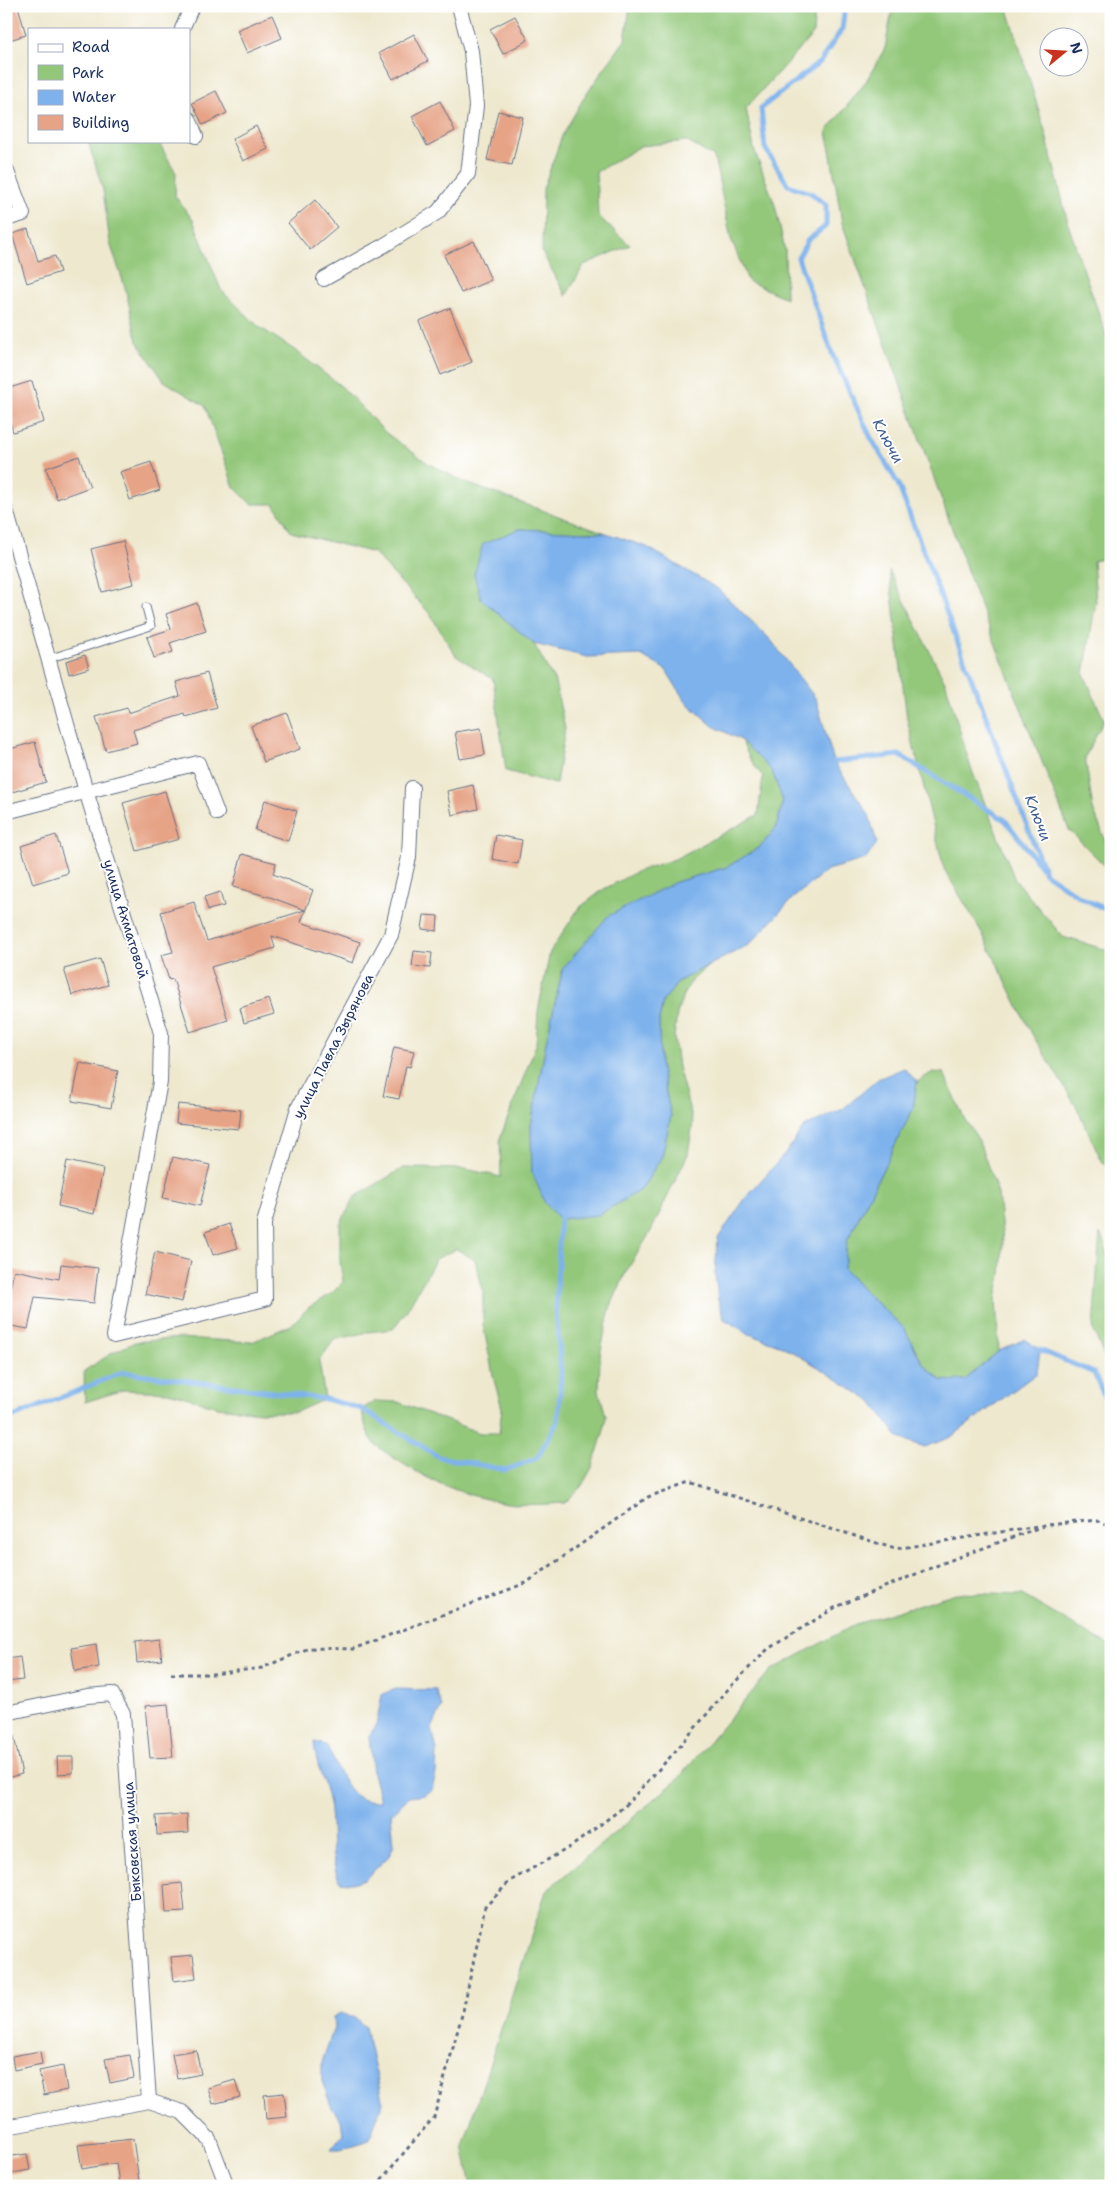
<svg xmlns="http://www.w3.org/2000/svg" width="1117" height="2192" font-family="'Shantell Sans',sans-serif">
<rect width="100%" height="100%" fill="#fff"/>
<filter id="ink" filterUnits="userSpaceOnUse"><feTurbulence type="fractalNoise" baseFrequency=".02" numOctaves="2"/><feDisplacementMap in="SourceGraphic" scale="10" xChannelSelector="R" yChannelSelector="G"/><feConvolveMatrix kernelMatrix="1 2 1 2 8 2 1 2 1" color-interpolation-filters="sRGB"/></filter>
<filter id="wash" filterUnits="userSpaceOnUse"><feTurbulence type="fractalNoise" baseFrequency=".0096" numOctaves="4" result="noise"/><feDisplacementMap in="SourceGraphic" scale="20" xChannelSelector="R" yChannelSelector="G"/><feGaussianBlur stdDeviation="1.12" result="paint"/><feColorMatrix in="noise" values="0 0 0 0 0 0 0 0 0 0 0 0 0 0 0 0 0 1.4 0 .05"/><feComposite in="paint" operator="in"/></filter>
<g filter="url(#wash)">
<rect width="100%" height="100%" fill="#eee8ce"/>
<path fill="#93c87a" stroke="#577c6c" d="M 630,6 L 815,6 L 813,34 L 746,108 L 754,149 L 775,205 L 785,251 L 786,298 L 748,281 L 731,239 L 714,157 L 686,141 L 641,146 L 596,172 L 598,216 L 630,245 L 584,265 L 566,296 L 542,252 L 543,189 L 562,136 L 586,94 L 625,40 Z
M 893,6 L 1007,6 L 1045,131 L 1069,227 L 1111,349 L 1111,557 L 1093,561 L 1096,601 L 1084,674 L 1104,720 L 1085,757 L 1093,809 L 1111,855 L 1111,872 L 1069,830 L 976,595 L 842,223 L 827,131 L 865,83 L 885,48 Z
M 88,141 L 158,141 L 176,173 L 175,196 L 193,220 L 221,290 L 258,326 L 293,349 L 342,387 L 386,433 L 429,464 L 466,483 L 606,533 L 519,529 L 481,599 L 534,644 L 555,682 L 565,729 L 556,784 L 506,771 L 493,679 L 456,656 L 430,614 L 374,553 L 291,532 L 274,504 L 251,504 L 234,487 L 205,406 L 164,381 L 137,341 L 125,287 L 110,243 L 103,190 Z
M 889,570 L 946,684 L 971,768 L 1015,880 L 1063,937 L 1111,951 L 1111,1171 L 1102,1161 L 1077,1108 L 1032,1034 L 981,931 L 944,869 L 907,719 Z
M 741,740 L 772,771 L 783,801 L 776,828 L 760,847 L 727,867 L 676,882 L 563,968 L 546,1043 L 531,1126 L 532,1172 L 598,1215 L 642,1189 L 662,1156 L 671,1116 L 660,1065 L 659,1020 L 663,1001 L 679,981 L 713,962 L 692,980 L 683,995 L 677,1014 L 674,1037 L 678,1067 L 693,1122 L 688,1154 L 651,1231 L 626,1272 L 610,1308 L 600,1355 L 599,1391 L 606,1416 L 604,1430 L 593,1466 L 581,1487 L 565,1503 C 546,1504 527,1506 508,1503 C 465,1497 426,1480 391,1456 C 386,1452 379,1449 375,1444 C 367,1434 363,1421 362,1409 L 376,1401 L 398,1402 L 480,1433 L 499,1433 L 502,1408 L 494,1380 L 483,1324 L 483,1291 L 475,1260 L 456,1249 L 436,1259 L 407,1310 L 393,1329 L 368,1332 L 334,1340 L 319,1361 L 325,1399 L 296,1412 L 261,1412 L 217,1407 L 169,1392 L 123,1390 L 85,1402 L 84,1371 L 112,1353 L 135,1342 L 179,1338 L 252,1342 L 291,1325 L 308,1308 L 332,1293 L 343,1282 L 340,1262 L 340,1224 L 355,1197 L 403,1168 L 466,1169 L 501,1177 L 500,1138 L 536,1045 L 538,1011 L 550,952 L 579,908 L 604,889 L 638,871 L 675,859 L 758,815 L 763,777 L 750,759 Z
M 933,1072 L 944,1073 L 964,1118 L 978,1139 L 998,1194 L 1003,1242 L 1001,1275 L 996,1299 L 999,1351 L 965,1380 L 942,1381 L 923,1364 L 904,1328 L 866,1293 L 844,1269 L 847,1241 L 913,1109 L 917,1082 Z
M 1100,1233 L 1111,1263 L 1111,1374 L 1093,1329 Z
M 956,1593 L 1022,1595 L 1111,1647 L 1111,2186 L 471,2186 L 463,2146 L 546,1891 L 676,1781 L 770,1671 L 856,1624 Z"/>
<path fill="#7eb2ec" stroke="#4c70a5" d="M 519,529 L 606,533 L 647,547 L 718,589 L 770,639 L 816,699 L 834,762 L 869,815 L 877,843 L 866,859 L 827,870 L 793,898 L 750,944 L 679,981 L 663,1001 L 659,1020 L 660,1065 L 671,1116 L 662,1156 L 642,1189 L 598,1215 L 560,1219 L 545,1203 L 532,1172 L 531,1126 L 546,1043 L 563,968 L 608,916 L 676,882 L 727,867 L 760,847 L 776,828 L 783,801 L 772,771 L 741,740 L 713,726 L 685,701 L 666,670 L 641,655 L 587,657 L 534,644 L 481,599 L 474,574 L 483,544 Z
M 904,1068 L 917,1082 L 913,1109 L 847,1241 L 844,1269 L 866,1293 L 904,1328 L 923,1364 L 942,1381 L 965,1380 L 999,1351 L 1025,1339 L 1040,1350 L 1037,1373 L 951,1437 L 925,1447 L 899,1438 L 872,1402 L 820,1368 L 782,1346 L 749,1334 L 724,1319 L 718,1299 L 715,1273 L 718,1238 L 747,1196 L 785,1154 L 804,1127 L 843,1109 L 878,1079 Z
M 393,1689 L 436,1690 L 442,1707 L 432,1728 L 437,1751 L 436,1773 L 432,1789 L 424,1795 L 409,1797 L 391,1814 L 394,1844 L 389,1856 L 365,1879 L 352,1883 L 340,1882 C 328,1857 334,1826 328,1799 C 324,1779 315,1762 314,1742 L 326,1745 C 339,1767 347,1807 380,1801 L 373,1773 L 369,1736 L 376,1726 L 382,1695 Z
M 341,2013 L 355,2018 L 365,2027 L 383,2103 C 376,2116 375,2130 367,2141 L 341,2149 L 331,2149 L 343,2134 L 341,2120 L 332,2108 L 322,2081 L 322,2062 L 334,2028 L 333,2017 Z"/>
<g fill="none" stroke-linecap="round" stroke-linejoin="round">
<path stroke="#7eb2ec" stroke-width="5" d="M 845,6 L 842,29 L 820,62 L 761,108 L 765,148 L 788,185 L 811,193 L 826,205 L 826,226 L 808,240 L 798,258 L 833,356 L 870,436 L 898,484 L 1045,873 L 1080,897 L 1111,912
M 834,762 L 899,755 L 1005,820 L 1042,868
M 1040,1350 L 1094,1373 L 1111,1412
M 6,1420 L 123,1372 L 325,1399 L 362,1409 L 439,1457 L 506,1470 L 537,1458 L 558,1421 L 561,1374 L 556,1309 L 560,1219"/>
</g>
<g id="blocks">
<path fill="#e6a386" d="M 6,6 L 18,6 L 26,35 L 6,41 Z
M 272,15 L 282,38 L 247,53 L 237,30 Z
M 515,16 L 528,40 L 503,54 L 490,29 Z
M 414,34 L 428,61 L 393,79 L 379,53 Z
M 216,91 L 227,113 L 203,125 L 192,103 Z
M 440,101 L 455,131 L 427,146 L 412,116 Z
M 498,111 L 523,117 L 512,165 L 487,160 Z
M 256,126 L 268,149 L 243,161 L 232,139 Z
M 315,200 L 337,227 L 310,250 L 288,223 Z
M 28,229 L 38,261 L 55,256 L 60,272 L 27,283 L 12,234 Z
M 474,241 L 491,280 L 461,293 L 444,255 Z
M 450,308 L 472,362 L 441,375 L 419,321 Z
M 32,381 L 44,422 L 13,432 L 6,411 L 6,389 Z
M 79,456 L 90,487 L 57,499 L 46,468 Z
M 151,462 L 160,490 L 130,500 L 120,472 Z
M 123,541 L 134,584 L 102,592 L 91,549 Z
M 197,603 L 206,631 L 170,643 L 173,652 L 154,658 L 147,637 L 171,629 L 166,614 Z
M 85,655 L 89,668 L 69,674 L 66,661 Z
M 207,673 L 217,708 L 186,717 L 185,714 L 133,730 L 137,743 L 106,751 L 96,717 L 127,708 L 128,713 L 180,696 L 176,682 Z
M 287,713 L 300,749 L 264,762 L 251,726 Z
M 481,728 L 485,755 L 460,759 L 455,732 Z
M 35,742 L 46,782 L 9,793 L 6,782 L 6,750 Z
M 473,785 L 478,809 L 452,815 L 447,791 Z
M 165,791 L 179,839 L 137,851 L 123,803 Z
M 265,800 L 297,811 L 288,841 L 255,830 Z
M 56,835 L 68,873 L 33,884 L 21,846 Z
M 496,835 L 522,840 L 518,864 L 492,859 Z
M 242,854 L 276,863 L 273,874 L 313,890 L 301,922 L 360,942 L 353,963 L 272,936 L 275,948 L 211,967 L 228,1020 L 190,1032 L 173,979 L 169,980 L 161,955 L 173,952 L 161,912 L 194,902 L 207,941 L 305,910 L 270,897 L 233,887 Z
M 220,892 L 224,906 L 208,910 L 204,897 Z
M 424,915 L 438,916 L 437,931 L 422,929 Z
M 414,951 L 432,953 L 430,968 L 412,966 Z
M 100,959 L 108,985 L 72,995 L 64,969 Z
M 269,999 L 274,1014 L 244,1023 L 240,1008 Z
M 394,1047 L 414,1051 L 410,1067 L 406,1066 L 399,1099 L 383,1096 Z
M 80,1063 L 118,1071 L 111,1108 L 72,1101 Z
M 178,1104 L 241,1110 L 239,1129 L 176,1123 Z
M 173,1157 L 210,1165 L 200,1206 L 163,1198 Z
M 67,1161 L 103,1169 L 94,1214 L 58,1206 Z
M 229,1224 L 238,1248 L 213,1255 L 205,1232 Z
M 155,1252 L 191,1261 L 182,1302 L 145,1294 Z
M 61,1264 L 98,1268 L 94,1303 L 35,1297 L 28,1329 L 6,1325 L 6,1308 L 14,1270 L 59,1279 Z
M 159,1639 L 162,1660 L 137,1663 L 135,1642 Z
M 96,1644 L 99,1667 L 75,1671 L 71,1648 Z
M 20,1657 L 23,1680 L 6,1682 L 6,1659 Z
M 168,1704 L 173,1757 L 150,1758 L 145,1706 Z
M 12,1727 L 22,1774 L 6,1778 L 6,1728 Z
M 57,1757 L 73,1757 L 73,1773 L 58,1774 Z
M 187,1814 L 188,1833 L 157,1835 L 156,1816 Z
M 182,1883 L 185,1912 L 166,1913 L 164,1885 Z
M 193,1955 L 196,1978 L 174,1981 L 171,1957 Z
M 196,2050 L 201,2074 L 177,2079 L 172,2054 Z
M 40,2051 L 42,2064 L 14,2070 L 12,2056 Z
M 130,2055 L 134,2078 L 110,2083 L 105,2059 Z
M 63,2066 L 67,2090 L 44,2095 L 39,2071 Z
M 235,2080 L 240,2097 L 213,2104 L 208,2088 Z
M 284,2093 L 287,2117 L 266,2119 L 264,2095 Z
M 133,2139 L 139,2181 L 119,2184 L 116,2163 L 82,2169 L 78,2145 Z
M 27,2154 L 30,2170 L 6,2174 L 6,2157 Z"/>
</g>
</g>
<g filter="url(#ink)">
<use href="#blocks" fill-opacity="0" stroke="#657085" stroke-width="1"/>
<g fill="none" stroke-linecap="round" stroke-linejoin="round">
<defs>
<path id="service" d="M 48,659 L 151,626 L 146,607"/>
<path id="minor" d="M 182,29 L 192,6
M 189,119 L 196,136
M 6,169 L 23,214 L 6,219
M 324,279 L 383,246 L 438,212 L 468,174 L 476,106 L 471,51 L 459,6
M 6,510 L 86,791 L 161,1033 L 160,1082 L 114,1336 L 265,1299 L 264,1223 L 298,1108 L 391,935 L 409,857 L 412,788
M 6,812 L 198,763 L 217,813
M 6,1713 L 87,1696 L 112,1694 L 123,1714 L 149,2101
M 6,2127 L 149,2101 L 182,2112 L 209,2139 L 227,2186"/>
</defs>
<use href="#service" stroke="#657085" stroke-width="9"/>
<use href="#minor" stroke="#657085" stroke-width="16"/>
<path stroke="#657085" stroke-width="3" stroke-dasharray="4 4" stroke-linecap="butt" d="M 171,1674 L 213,1674 L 262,1668 L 309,1648 L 353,1649 L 526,1583 L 648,1497 L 690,1482 L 895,1549 L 1038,1526
M 376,2186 L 434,2117 L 463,2011 L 485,1907 L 510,1881 L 572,1846 L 625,1806 L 672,1755 L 730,1687 L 768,1649 L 836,1607 L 943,1563 L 1046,1525 L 1098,1520 L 1111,1525"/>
<use href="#service" stroke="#fff" stroke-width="7"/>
<use href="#minor" stroke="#fff" stroke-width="14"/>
</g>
</g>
<g text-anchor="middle" stroke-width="4" stroke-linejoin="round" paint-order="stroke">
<g font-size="14" fill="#1b2f5e" stroke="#fff">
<text transform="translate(126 919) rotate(73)" y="5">улица Ахматовой</text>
<text transform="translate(333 1046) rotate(-63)" y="5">улица Павла Зырянова</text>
<text transform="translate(132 1842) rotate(-94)" y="5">Быковская улица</text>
</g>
<g font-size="15" font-style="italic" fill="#3e5d90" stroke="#fff">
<text transform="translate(888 441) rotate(62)" y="5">Ключи</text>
<text transform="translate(1038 818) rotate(69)" y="5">Ключи</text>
</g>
</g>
<rect width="1117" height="2192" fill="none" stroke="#fff" stroke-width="25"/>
<rect x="28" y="28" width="162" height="115" fill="#ffffff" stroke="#a4acbf"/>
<rect x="38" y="44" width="25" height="8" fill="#ffffff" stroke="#a4acbf"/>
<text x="72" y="52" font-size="15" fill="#1b2f5e">Road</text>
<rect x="38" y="65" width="25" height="15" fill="#93c87a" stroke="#a4acbf"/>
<text x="72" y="78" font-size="15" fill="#1b2f5e">Park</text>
<rect x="38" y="90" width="25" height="15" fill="#7eb2ec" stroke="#a4acbf"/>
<text x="72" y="102" font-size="15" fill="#1b2f5e">Water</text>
<rect x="38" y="115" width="25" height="15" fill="#e6a386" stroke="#a4acbf"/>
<text x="72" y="128" font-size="15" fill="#1b2f5e">Building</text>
<g transform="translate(1064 52) rotate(72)"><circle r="24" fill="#ffffff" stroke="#a4acbf"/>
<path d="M0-4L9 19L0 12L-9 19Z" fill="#c8321e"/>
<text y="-8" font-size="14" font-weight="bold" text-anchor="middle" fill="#1b2f5e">N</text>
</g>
</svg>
